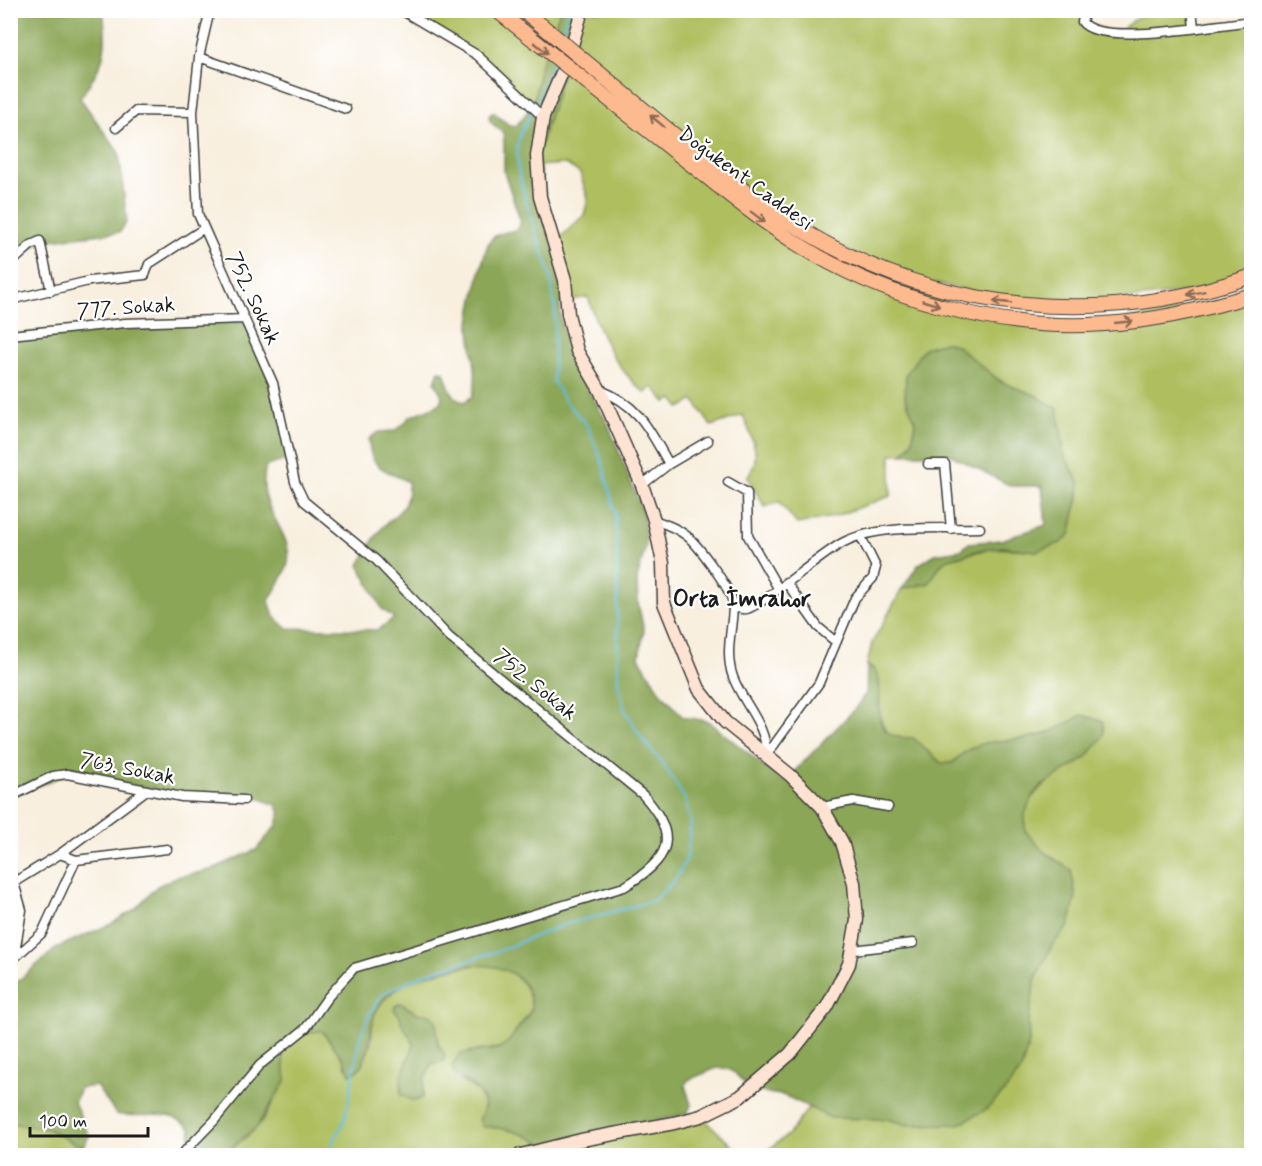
<svg xmlns="http://www.w3.org/2000/svg" width="1262" height="1166" font-family="Mynerve,sans-serif">
<rect width="100%" height="100%" fill="#fff"/>
<filter id="ink" filterUnits="userSpaceOnUse"><feTurbulence type="fractalNoise" baseFrequency=".0167" numOctaves="2"/><feDisplacementMap in="SourceGraphic" scale="12" xChannelSelector="R" yChannelSelector="G"/><feConvolveMatrix kernelMatrix="1 2 1 2 8 2 1 2 1" color-interpolation-filters="sRGB"/></filter>
<filter id="wash" filterUnits="userSpaceOnUse"><feTurbulence type="fractalNoise" baseFrequency=".008" numOctaves="4" result="noise"/><feDisplacementMap in="SourceGraphic" scale="24" xChannelSelector="R" yChannelSelector="G"/><feGaussianBlur stdDeviation="1.35" result="paint"/><feColorMatrix in="noise" values="0 0 0 0 0 0 0 0 0 0 0 0 0 0 0 0 0 1.4 0 .05"/><feComposite in="paint" operator="in"/></filter>
<g filter="url(#wash)">
<rect width="100%" height="100%" fill="#f8efdf"/>
<path fill="#afbf61" stroke="#666e3e" stroke-width="1.5" d="M 1085,10 L 1082,22 L 1118,34 C 1141,8 1159,11 1192,11 L 1194,26 L 1251,21 L 1251,276 L 1215,289 L 1049,308 L 892,274 L 700,172 L 840,267 L 986,316 L 1102,325 L 1251,295 L 1251,1155 L 761,1155 L 789,1134 L 810,1106 L 831,1118 L 887,1119 L 908,1125 L 933,1124 L 1029,1043 L 1028,1023 L 1035,980 L 1052,945 L 1069,926 L 1071,870 C 1056,860 1033,848 1026,831 C 1012,798 1064,769 1086,758 L 1082,716 C 1070,722 1057,730 1044,734 C 1007,747 985,730 952,763 L 941,763 L 913,738 C 907,738 900,740 894,738 C 876,731 876,685 873,668 L 867,665 L 872,643 L 902,589 L 929,583 L 941,564 L 946,560 C 984,549 998,546 1037,551 L 1073,517 L 1079,500 L 1080,484 L 1064,455 L 1057,409 C 1035,395 1010,390 990,373 L 905,397 C 916,423 923,432 902,454 L 891,454 L 891,496 L 833,517 L 797,524 L 779,502 L 765,507 L 747,477 C 764,456 751,438 743,415 L 711,426 L 694,400 L 680,408 L 673,399 L 666,402 L 653,387 L 645,393 C 614,367 599,334 588,297 L 567,301 L 556,254 L 561,237 L 584,215 L 588,199 L 580,173 L 566,164 L 537,166 L 537,156 L 582,11 Z
M 401,11 L 560,11 L 541,64 L 533,105 L 491,66 Z
M 486,964 C 511,968 532,983 531,1010 L 509,1041 L 499,1048 L 467,1052 L 456,1078 C 483,1092 486,1097 483,1127 C 507,1127 527,1134 547,1147 L 701,1116 L 742,1155 L 225,1156 C 235,1144 249,1137 257,1127 C 271,1110 290,1077 282,1055 C 289,1041 306,1030 322,1031 L 344,1060 L 346,1068 L 360,1068 C 364,1060 369,1051 371,1042 C 373,1033 371,1023 375,1014 C 393,975 448,969 486,964 Z
M 11,1123 L 48,1129 L 75,1144 L 84,1145 L 75,1155 L 11,1156 Z"/>
<path fill="#8ba657" stroke="#54613a" stroke-width="1.5" d="M 11,11 L 103,11 C 109,52 104,64 80,98 L 119,153 L 127,221 L 120,232 L 41,241 L 11,264 Z
M 560,11 L 582,11 L 537,156 L 567,301 L 560,303 L 561,322 L 566,339 L 580,375 L 608,424 L 643,513 L 646,545 L 637,579 L 638,603 L 644,631 L 639,657 L 658,689 L 683,717 L 708,721 L 784,782 L 855,709 L 866,693 L 867,665 C 900,681 852,740 913,738 L 941,763 L 952,763 C 985,730 1007,747 1044,734 C 1057,730 1070,722 1082,715 L 1103,721 L 1104,736 L 1086,758 L 1040,787 L 1033,795 L 1025,814 L 1025,831 L 1045,853 L 1071,870 L 1076,896 L 1069,926 L 1052,945 L 1035,980 L 1028,1023 L 1029,1043 L 1021,1070 L 1006,1090 L 987,1109 L 959,1124 L 908,1125 L 887,1119 L 831,1118 L 786,1096 L 750,1090 L 735,1073 L 728,1069 L 717,1068 L 688,1080 L 685,1085 L 691,1105 L 687,1114 L 547,1147 C 527,1134 507,1127 483,1127 L 479,1120 L 485,1106 L 481,1093 L 453,1072 L 452,1065 L 460,1054 L 500,1048 L 509,1041 L 531,1011 C 532,938 413,966 382,1001 C 365,1021 376,1053 355,1073 L 350,1074 L 344,1060 L 322,1031 C 310,1030 282,1042 283,1056 C 283,1064 286,1072 286,1081 L 256,1128 L 237,1142 L 225,1155 L 188,1155 L 191,1129 C 169,1106 143,1120 116,1114 L 96,1086 L 80,1088 L 74,1102 L 89,1136 L 84,1145 L 76,1144 L 48,1129 L 11,1123 L 11,987 L 58,947 L 111,924 L 135,909 L 157,886 L 177,877 L 210,870 L 256,850 L 277,825 L 280,813 L 276,805 L 256,797 L 222,800 L 67,774 L 11,797 L 11,335 L 55,330 L 244,321 L 273,383 L 291,459 L 266,466 C 254,509 294,531 288,563 C 286,575 274,590 269,601 L 274,616 L 287,628 L 378,630 L 394,618 L 382,609 L 359,565 C 366,554 371,542 379,532 C 395,511 409,514 408,482 C 387,470 369,470 369,439 L 378,432 L 394,431 L 405,423 L 409,417 L 440,404 L 442,396 L 435,382 L 439,371 L 444,372 C 448,384 451,398 464,402 L 472,397 C 480,374 471,351 470,328 C 469,317 484,249 490,241 C 495,233 507,232 516,230 L 521,222 L 504,172 L 504,134 L 490,121 L 489,116 L 493,112 L 509,125 L 516,126 L 533,105 L 541,64 Z
M 945,342 L 956,345 L 1001,382 L 1035,395 L 1058,409 L 1064,455 L 1080,484 L 1071,533 L 1061,543 L 1037,551 L 1002,547 L 986,548 L 946,560 L 941,564 L 929,583 L 902,589 L 918,565 L 935,554 L 961,550 L 969,543 L 1001,540 L 1046,525 L 1042,486 L 1011,486 L 949,454 L 902,454 L 911,445 L 916,423 L 905,397 L 906,374 L 924,348 Z
M 400,1003 L 419,1014 L 431,1014 L 436,1021 L 438,1044 L 445,1055 L 443,1062 L 432,1063 L 424,1080 L 423,1098 L 414,1101 L 401,1095 L 401,1077 L 414,1044 L 401,1022 L 400,1016 L 394,1010 L 395,1006 Z"/>
<g fill="none" stroke-linecap="round" stroke-linejoin="round">
<path stroke="#5ebcdc" stroke-width="2" d="M 561,33 L 569,10
M 535,107 L 553,62
M 326,1156 L 345,1119 L 360,1038 L 369,1015 L 382,994 L 427,973 L 498,951 L 563,925 L 653,901 L 676,879 L 687,858 L 691,820 L 684,797 L 661,761 L 642,739 L 625,710 L 618,684 L 617,543 L 615,512 L 602,461 L 587,425 L 564,400 L 553,381 L 555,307 L 550,274 L 526,202 L 518,169 L 517,147 L 520,135 L 532,112"/>
</g>
</g>
<g filter="url(#ink)">
<g fill="none" stroke-linecap="round" stroke-linejoin="round">
<defs>
<path id="street" d="M 401,10 L 477,55 L 543,117
M 1085,10 L 1082,22 C 1100,47 1219,24 1252,21
M 1192,10 L 1194,27
M 199,57 L 346,109
M 116,128 L 136,111 L 193,112
M 10,264 L 31,245 L 40,241 L 51,291
M 10,300 L 89,281 L 145,275 L 149,264 L 203,229
M 10,335 L 125,323 L 245,319
M 600,390 C 639,405 649,429 669,464
M 928,464 L 945,464 L 951,529
M 728,482 L 747,493 L 748,536 L 778,588
M 642,485 L 669,464 L 708,441
M 654,520 C 666,524 677,528 687,536 C 698,545 732,590 733,604 C 733,629 724,652 733,677 C 743,704 768,726 766,756
M 786,582 L 818,627 L 836,642
M 733,607 C 737,608 742,610 746,609 C 761,607 823,552 844,542 C 879,524 941,529 980,528
M 766,756 L 819,683 L 855,598 L 873,578 L 876,567 L 861,537
M 10,797 L 53,776 L 67,774 L 182,797 L 244,800
M 822,807 L 853,801 L 888,807
M 76,860 L 167,849
M 10,869 L 22,910 L 14,959
M 16,881 L 60,854 L 144,792
M 853,950 L 913,943
M 10,962 L 42,933 L 76,860 L 60,854
M 180,1156 L 214,1121 L 260,1065 L 306,1028 L 327,998 L 354,968 L 624,887 C 670,859 681,837 643,795 L 449,637 L 376,560 L 304,501 L 295,482 L 273,383 L 198,214 L 193,112 L 199,57 L 210,10"/>
<path id="secondary" d="M 517,1156 L 581,1140 L 674,1123 L 701,1116 L 740,1097 L 790,1054 L 827,1007 L 849,964 L 857,920 L 854,883 L 842,842 L 822,807 L 790,775 L 725,722 L 699,689 L 664,603 L 663,563 L 654,520 L 642,485 L 600,390 L 577,351 L 568,314 L 565,280 L 540,197 L 537,156 L 543,117 L 569,56 L 582,10"/>
<path id="primary" d="M 718,171 C 746,192 774,213 804,231 C 940,313 1102,328 1252,276
M 712,181 C 739,203 766,224 796,243 C 882,298 1002,332 1104,324 C 1155,321 1203,310 1252,295"/>
</defs>
<use href="#street" stroke="#3d3c39" stroke-width="11"/>
<use href="#secondary" stroke="#3d3c39" stroke-width="15"/>
<use href="#primary" stroke="#3d3c39" stroke-width="16"/>
<use href="#street" stroke="#fff" stroke-width="8"/>
<use href="#secondary" stroke="#fee3d2" stroke-width="12"/>
<use href="#primary" stroke="#fcba8e" stroke-width="14"/>
<defs>
<path id="primary-bridge" d="M 496,10 L 712,181
M 523,10 L 718,171"/>
</defs>
<use href="#primary-bridge" stroke="#3d3c39" stroke-width="16" stroke-linecap="butt"/>
<use href="#primary-bridge" stroke="#fcba8e" stroke-width="14"/>
</g>
<defs><path id="oneway-shaft" d="M-6 0H5M1.5-3L5.5 0L1.5 3" fill="none" stroke-width="1.6" stroke-linecap="round" stroke-linejoin="round" transform="scale(1.5)"/></defs>
<g stroke="#8c6b55">
<use href="#oneway-shaft" transform="translate(541 48) rotate(40)"/>
<use href="#oneway-shaft" transform="translate(657 121) rotate(-141)"/>
<use href="#oneway-shaft" transform="translate(758 217) rotate(37)"/>
<use href="#oneway-shaft" transform="translate(1196 293) rotate(168)"/>
<use href="#oneway-shaft" transform="translate(1002 302) rotate(-174)"/>
<use href="#oneway-shaft" transform="translate(931 303) rotate(16)"/>
<use href="#oneway-shaft" transform="translate(1124 322) rotate(-6)"/>
</g>
</g>
<g text-anchor="middle" stroke-width="4.5" stroke-linejoin="round" paint-order="stroke">
<g font-size="21" fill="#1c1c1c" stroke="#fff">
<text transform="translate(746 178) rotate(36)" y="7">Doğukent Caddesi</text>
<text transform="translate(254 298) rotate(65)" y="7">752. Sokak</text>
<text transform="translate(126 307) rotate(-4)" y="7">777. Sokak</text>
<text transform="translate(536 684) rotate(39)" y="7">752. Sokak</text>
<text transform="translate(128 768) rotate(11)" y="7">763. Sokak</text>
</g>
<g font-size="24" font-weight="bold" fill="#1c1c1c" stroke="#fff">
<text x="742" y="606">Orta İmrahor</text>
</g>
</g>
<rect width="1262" height="1166" fill="none" stroke="#fff" stroke-width="36"/>
<path d="M30 1127v9h118v-9" fill="none" stroke="#1c1c1c" stroke-width="3"/>
<text x="39" y="1127" font-size="18" fill="#1c1c1c" stroke="#ffffff" stroke-width="4.5" paint-order="stroke">100 m</text>
</svg>
